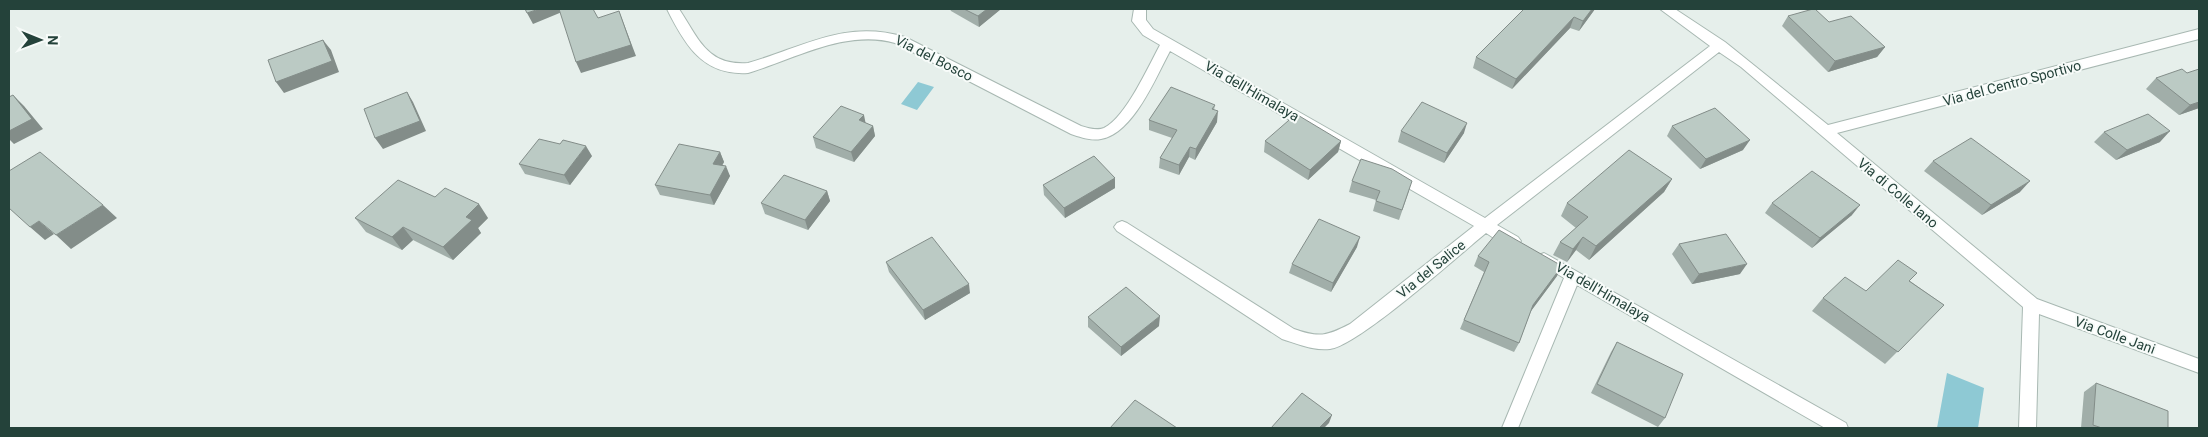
<svg xmlns="http://www.w3.org/2000/svg" width="2208" height="437" font-family="Roboto,sans-serif">
<rect width="100%" height="100%" fill="#e6efeb"/>
<path fill="#8ec9d4" d="M 918,82 L 934,87 L 917,110 L 901,104 Z
M 1947,373 L 1984,388 L 1978,428 L 1937,428 Z"/>
<g fill="none" stroke-linecap="round" stroke-linejoin="round">
<defs>
<path id="minor" d="M 667,9 L 679,9 C 699,39 707,66 748,63 C 804,47 845,19 905,37 L 1081,126 C 1088,128 1097,131 1104,128 C 1126,117 1148,67 1160,45 L 1143,35 L 1132,21 L 1134,9 L 1146,9 L 1146,20 L 1153,29 L 1485,218 L 1710,46 L 1660,9 L 1675,9 L 1725,42 L 1828,125 L 2199,29 L 2199,39 L 1837,133 L 2037,299 L 2199,359 L 2199,373 L 2039,314 L 2036,428 L 2019,428 L 2023,307 L 1741,67 L 1719,52 L 1497,225 L 1518,237 L 1521,241 L 1518,245 C 1507,249 1496,239 1486,233 C 1459,255 1358,346 1330,349 C 1314,351 1298,344 1282,339 L 1117,231 L 1114,227 L 1117,223 L 1122,221 L 1127,223 L 1294,329 C 1319,338 1327,336 1350,324 L 1474,226 L 1170,51 C 1156,77 1133,134 1101,139 C 1091,141 1080,137 1071,134 L 895,43 C 846,29 795,59 748,73 C 703,76 685,45 667,9 Z
M 1544,253 L 1846,423 L 1848,428 L 1825,428 L 1577,285 L 1518,428 L 1502,428 L 1564,278 L 1539,263 L 1536,259 L 1539,255 Z"/>
</defs>
<use href="#minor" stroke="#a8b8b2" stroke-width="2"/>
<use href="#minor" fill="#fff" fill-rule="evenodd"/>
</g>
<path fill="#a1aea9" d="M 950,9 L 1001,9 L 979,27 L 951,11 Z
M 1595,9 L 1579,31 L 1570,28 L 1512,89 L 1473,68 L 1476,57 Z
M 1788,16 L 1829,22 L 1885,47 L 1877,57 L 1828,72 L 1782,26 Z
M 2187,73 L 2199,108 L 2179,115 L 2146,89 L 2156,78 Z
M 1215,105 L 1214,110 L 1217,122 L 1195,160 L 1189,157 L 1179,175 L 1159,168 L 1160,158 L 1172,138 L 1149,130 L 1149,120 Z
M 866,123 L 873,126 L 875,136 L 854,162 L 816,148 L 813,137 Z
M 1672,126 L 1743,150 L 1700,169 L 1667,136 Z
M 1401,131 L 1464,133 L 1444,163 L 1398,142 Z
M 2104,132 L 2160,142 L 2116,160 L 2094,142 Z
M 1265,141 L 1341,141 L 1338,152 L 1308,180 L 1264,152 Z
M 720,152 L 724,162 L 722,166 L 730,176 L 714,205 L 660,195 L 655,185 Z
M 592,156 L 570,185 L 525,174 L 519,164 Z
M 1933,161 L 2020,192 L 1982,215 L 1924,171 Z
M 1115,178 L 1115,188 L 1065,218 L 1044,195 L 1043,185 Z
M 1672,179 L 1664,192 L 1589,260 L 1576,250 L 1567,262 L 1553,255 L 1560,242 L 1576,228 L 1561,216 L 1567,203 Z
M 1352,181 L 1409,191 L 1399,220 L 1373,211 L 1376,200 L 1349,192 Z
M 827,191 L 830,201 L 808,230 L 765,214 L 761,203 Z
M 435,197 L 488,218 L 478,228 L 481,233 L 453,260 L 413,240 L 402,250 L 366,232 L 355,218 Z
M 1772,203 L 1852,215 L 1812,248 L 1765,213 Z
M 1679,244 L 1740,274 L 1692,284 L 1672,254 Z
M 1357,247 L 1331,292 L 1289,273 L 1292,264 Z
M 1478,256 L 1557,276 L 1531,311 L 1519,343 L 1514,352 L 1460,329 L 1484,272 L 1474,266 Z
M 886,262 L 970,293 L 925,320 L 889,272 Z
M 1910,281 L 1944,305 L 1885,364 L 1812,311 L 1823,298 L 1866,291 Z
M 1088,317 L 1159,326 L 1121,356 L 1088,327 Z
M 1617,342 L 1665,418 L 1658,427 L 1591,393 L 1611,352 Z
M 2096,383 L 2168,428 L 2081,428 L 2084,392 Z"/>
<path fill="#838d89" d="M 539,9 L 560,9 L 562,12 L 533,24 L 527,13 Z
M 987,9 L 1001,9 L 979,27 L 978,16 Z
M 1592,9 L 1595,9 L 1579,31 L 1583,21 Z
M 619,11 L 636,56 L 581,73 L 576,62 Z
M 1574,17 L 1570,28 L 1512,89 L 1516,79 Z
M 323,40 L 331,50 L 339,72 L 284,93 L 276,82 Z
M 1885,47 L 1877,57 L 1828,72 L 1835,61 Z
M 407,92 L 413,102 L 426,131 L 383,149 L 375,138 Z
M 13,95 L 24,106 L 43,129 L 14,144 L 9,139 L 9,131 Z
M 2199,102 L 2199,108 L 2179,115 L 2190,105 Z
M 1218,111 L 1217,122 L 1195,160 L 1196,149 Z
M 864,115 L 866,125 L 859,120 Z
M 1467,123 L 1464,133 L 1444,163 L 1447,153 Z
M 873,126 L 875,136 L 854,162 L 851,152 Z
M 2170,131 L 2160,142 L 2116,160 L 2127,150 Z
M 1750,140 L 1743,150 L 1700,169 L 1706,159 Z
M 1341,141 L 1338,152 L 1308,180 L 1310,170 Z
M 586,146 L 592,156 L 570,185 L 564,175 Z
M 1190,147 L 1189,157 L 1179,175 L 1179,165 Z
M 720,152 L 724,162 L 717,174 L 713,164 Z
M 726,166 L 730,176 L 714,205 L 710,195 Z
M 1115,178 L 1115,188 L 1065,218 L 1064,208 Z
M 1672,179 L 1664,192 L 1589,260 L 1596,246 Z
M 2030,181 L 2020,192 L 1982,215 L 1991,205 Z
M 827,191 L 830,201 L 808,230 L 805,220 Z
M 479,204 L 488,218 L 478,228 L 481,233 L 453,260 L 443,247 L 466,217 Z
M 103,205 L 117,218 L 71,249 L 56,235 Z
M 1860,205 L 1852,215 L 1812,248 L 1820,238 Z
M 39,221 L 54,234 L 45,240 L 30,227 Z
M 403,227 L 413,240 L 402,250 L 392,237 Z
M 1360,237 L 1357,247 L 1331,292 L 1333,283 Z
M 1583,237 L 1576,250 L 1567,262 L 1573,249 Z
M 1747,264 L 1740,274 L 1692,284 L 1699,274 Z
M 1562,266 L 1557,276 L 1528,315 L 1533,305 Z
M 969,284 L 970,293 L 925,320 L 923,310 Z
M 1160,316 L 1159,326 L 1121,356 L 1121,347 Z
M 1332,415 L 1329,423 L 1324,428 L 1319,428 Z"/>
<path fill="#bbcac4" stroke="#838d89" d="M 525,9 L 539,9 L 527,13 Z
M 559,9 L 593,9 L 598,18 L 619,11 L 631,45 L 576,62 Z
M 964,9 L 987,9 L 978,16 Z
M 1524,9 L 1592,9 L 1583,21 L 1574,17 L 1516,79 L 1476,57 Z
M 1813,9 L 1815,9 L 1829,22 L 1851,16 L 1885,47 L 1835,61 L 1788,16 Z
M 323,40 L 332,61 L 276,82 L 268,60 Z
M 2182,69 L 2187,73 L 2199,69 L 2199,102 L 2190,105 L 2156,78 Z
M 1171,87 L 1215,105 L 1212,109 L 1218,111 L 1196,149 L 1190,147 L 1179,165 L 1160,158 L 1177,130 L 1149,120 Z
M 407,92 L 420,121 L 375,138 L 364,109 Z
M 13,95 L 32,119 L 9,131 L 9,97 Z
M 1422,102 L 1467,123 L 1447,153 L 1401,131 Z
M 841,106 L 864,115 L 859,120 L 873,126 L 851,152 L 813,137 Z
M 1715,108 L 1750,140 L 1706,159 L 1672,126 Z
M 1296,114 L 1341,141 L 1310,170 L 1265,141 Z
M 2148,114 L 2170,131 L 2127,150 L 2104,132 Z
M 1971,138 L 2030,181 L 1991,205 L 1933,161 Z
M 539,139 L 560,144 L 563,140 L 586,146 L 564,175 L 519,164 Z
M 679,144 L 720,152 L 713,164 L 726,166 L 710,195 L 655,185 Z
M 1629,150 L 1672,179 L 1596,246 L 1583,237 L 1573,249 L 1560,242 L 1588,217 L 1567,203 Z
M 40,152 L 103,205 L 56,235 L 39,221 L 30,227 L 9,208 L 9,171 Z
M 1094,156 L 1115,178 L 1064,208 L 1043,185 Z
M 1361,159 L 1392,169 L 1412,181 L 1402,210 L 1376,201 L 1380,191 L 1352,181 Z
M 1812,171 L 1860,205 L 1820,238 L 1772,203 Z
M 784,175 L 827,191 L 805,220 L 761,203 Z
M 398,180 L 435,197 L 445,188 L 479,204 L 466,217 L 472,220 L 443,247 L 403,227 L 392,237 L 355,218 Z
M 1319,219 L 1360,237 L 1333,283 L 1292,264 Z
M 1499,230 L 1562,266 L 1533,305 L 1519,343 L 1464,320 L 1489,262 L 1478,256 Z
M 1726,234 L 1747,264 L 1699,274 L 1679,244 Z
M 932,237 L 969,284 L 923,310 L 886,262 Z
M 1898,260 L 1917,273 L 1909,281 L 1944,305 L 1898,352 L 1823,298 L 1845,277 L 1866,291 Z
M 1126,287 L 1160,316 L 1121,347 L 1088,317 Z
M 1617,342 L 1683,374 L 1665,418 L 1597,384 Z
M 2096,383 L 2168,411 L 2168,428 L 2102,428 L 2093,425 Z
M 1302,393 L 1332,415 L 1319,428 L 1271,428 Z
M 1135,400 L 1177,428 L 1110,428 Z"/>
<g text-anchor="middle" stroke-width="4" stroke-linejoin="round" paint-order="stroke">
<g font-size="14" fill="#24423a" stroke="#f7fbf9">
<text transform="translate(934 58) rotate(27)" y="5">Via del Bosco</text>
<text transform="translate(2012 83) rotate(-15)" y="5">Via del Centro Sportivo</text>
<text transform="translate(1252 91) rotate(30)" y="5">Via dell'Himalaya</text>
<text transform="translate(1898 193) rotate(40)" y="5">Via di Colle Iano</text>
<text transform="translate(1431 269) rotate(-39)" y="5">Via del Salice</text>
<text transform="translate(1603 292) rotate(30)" y="5">Via dell'Himalaya</text>
<text transform="translate(2115 335) rotate(20)" y="5">Via Colle Jani</text>
</g>
</g>
<rect width="2208" height="437" fill="none" stroke="#24423a" stroke-width="20"/>
<g transform="translate(40 40) rotate(91)" stroke="#f7fbf9" stroke-width="4" paint-order="stroke">
<path d="M0-4L9 19L0 12L-9 19Z" fill="#24423a"/>
<text y="-8" font-size="14" font-weight="bold" text-anchor="middle" fill="#24423a">N</text>
</g>
</svg>
